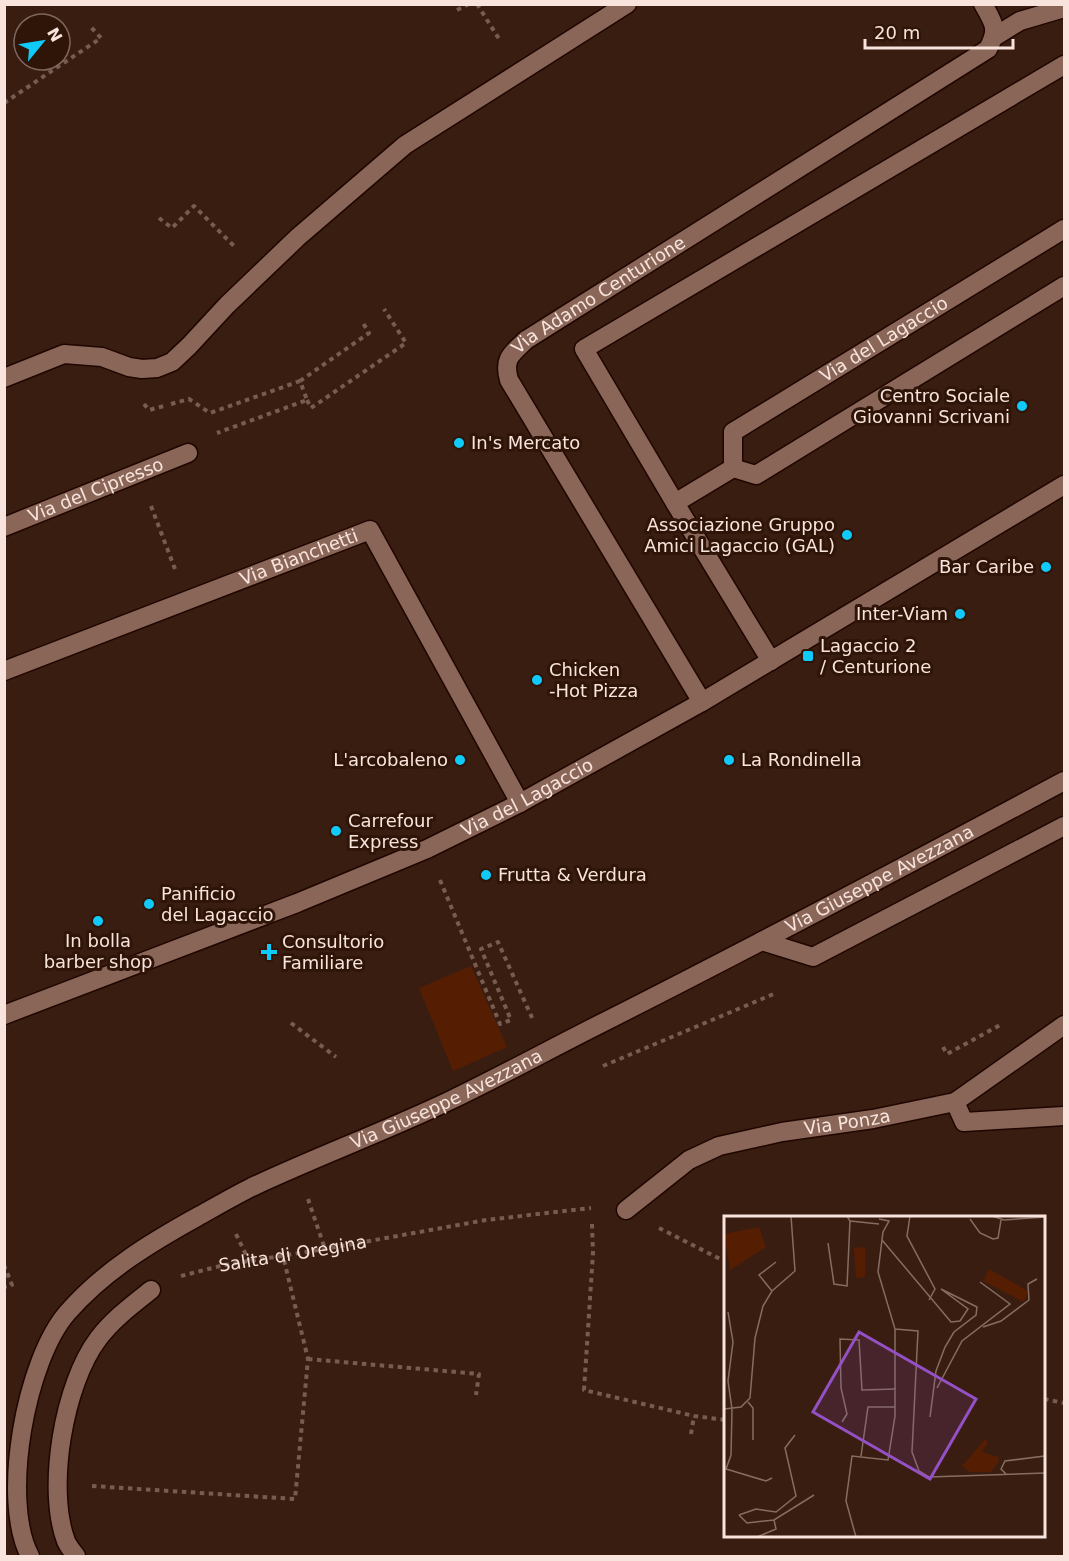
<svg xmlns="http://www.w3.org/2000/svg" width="1069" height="1561" font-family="'DejaVu Sans',sans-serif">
<rect width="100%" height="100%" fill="#3a1d11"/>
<path fill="#551e02" d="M 471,966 L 507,1047 L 453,1071 L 419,988 Z"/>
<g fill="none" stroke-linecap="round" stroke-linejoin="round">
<defs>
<g id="minor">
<path d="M 994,37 L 1020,21 L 1064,8"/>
<path d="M 4,378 L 64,354 L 102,357 L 129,367 L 142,369 L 157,368 L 172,362 L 189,346 L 227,305 L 298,237 L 405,145 L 627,4"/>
<path id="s2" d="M 733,468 L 733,432 L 1064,229"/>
<path d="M 675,503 L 584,349 L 1064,65"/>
<path id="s3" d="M 4,527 L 188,453"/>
<path d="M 771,661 L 675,503 L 733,468 L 756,475 L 1064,286"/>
<path id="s4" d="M 4,671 L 370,530 L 520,803"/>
<path id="s5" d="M 702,702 L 509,380 C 503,359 511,354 526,340 L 988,49 C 999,28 994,24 983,4"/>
<path d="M 762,941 L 813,957 L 1064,826"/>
<path id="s6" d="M 4,1015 L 297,903 L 427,849 L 520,803 L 702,702 L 1064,485"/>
<path d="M 955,1102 L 964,1122 L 1064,1116"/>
<path id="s7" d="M 626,1210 L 689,1160 L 719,1146 L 782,1132 L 873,1119 L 955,1102 L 1064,1025"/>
<path id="s8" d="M 30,1556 C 0,1500 26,1359 68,1312 C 104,1271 150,1243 197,1217 C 215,1207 234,1196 252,1187 C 318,1156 386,1131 451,1100 C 503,1075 554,1047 606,1021 C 760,943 913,862 1064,781"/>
<path d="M 76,1556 C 73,1552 68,1546 66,1541 C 46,1488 64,1384 98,1339 C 112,1320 132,1305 151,1290"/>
</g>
</defs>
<use href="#minor" stroke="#200600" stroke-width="21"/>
<g stroke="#765c51" stroke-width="4" stroke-dasharray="4.5 4.5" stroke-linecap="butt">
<path d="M 477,4 L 501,42"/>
<path d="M 457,10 L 469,4"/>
<path d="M 4,103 L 101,38 L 90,26"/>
<path d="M 159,218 L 172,228 L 194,206 L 236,248"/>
<path d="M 300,381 L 369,333 L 363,323"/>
<path d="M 307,400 L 311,408 L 406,343 L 384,309"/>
<path d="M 144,404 L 149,410 L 164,406"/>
<path d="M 171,404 L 189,399 L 210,413 L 300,381 L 307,400 L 217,433"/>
<path d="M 151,506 L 175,569"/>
<path d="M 440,880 L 500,1024 L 511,1020 L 481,949 L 498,942 L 533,1020"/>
<path d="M 291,1023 L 336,1057"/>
<path d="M 943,1047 L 947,1054 L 1002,1024"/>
<path d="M 603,1066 L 776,993"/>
<path d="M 308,1199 L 325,1249"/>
<path d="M 592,1224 L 593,1253 L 584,1390 L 694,1416 L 726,1420"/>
<path d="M 659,1228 L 726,1262"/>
<path d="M 236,1234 L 249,1261"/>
<path d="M 4,1265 L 12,1285 L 4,1287"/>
<path id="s1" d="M 181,1276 L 224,1265 L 325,1249 L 486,1220 L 591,1208"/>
<path d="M 308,1359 L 479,1374 L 476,1395"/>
<path d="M 1044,1399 L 1064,1403"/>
<path d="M 691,1434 L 694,1416"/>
<path d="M 92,1486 L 295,1499 L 308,1359 L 283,1256"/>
</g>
<use href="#minor" stroke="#896658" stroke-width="18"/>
</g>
<g fill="#10cafa" stroke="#2f1408" stroke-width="2">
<circle cx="1022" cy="406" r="6"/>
<circle cx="459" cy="443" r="6"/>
<circle cx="847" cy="535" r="6"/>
<circle cx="1046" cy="567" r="6"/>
<circle cx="960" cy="614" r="6"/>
<rect x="802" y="650" width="12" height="12" rx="3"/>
<circle cx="537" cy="680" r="6"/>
<circle cx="460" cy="760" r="6"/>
<circle cx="729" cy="760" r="6"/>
<circle cx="336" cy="831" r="6"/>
<circle cx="486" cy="875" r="6"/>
<circle cx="149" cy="904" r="6"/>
<circle cx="98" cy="921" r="6"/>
<path d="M266 943h6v6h6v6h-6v6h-6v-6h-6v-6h6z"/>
</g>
<g text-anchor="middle" stroke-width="6" stroke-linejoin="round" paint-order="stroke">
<g font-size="18" fill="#f8e4dc" stroke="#2f1408">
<text dy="6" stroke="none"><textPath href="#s5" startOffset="508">Via Adamo Centurione</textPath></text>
<text dy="6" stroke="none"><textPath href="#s2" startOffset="213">Via del Lagaccio</textPath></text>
<text dy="6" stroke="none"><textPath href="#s3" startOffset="99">Via del Cipresso</textPath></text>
<text dy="6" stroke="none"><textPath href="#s4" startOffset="316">Via Bianchetti</textPath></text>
<text dy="6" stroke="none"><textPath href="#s6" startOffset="567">Via del Lagaccio</textPath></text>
<text dy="6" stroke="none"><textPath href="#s8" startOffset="1179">Via Giuseppe Avezzana</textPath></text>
<text dy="6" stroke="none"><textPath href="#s8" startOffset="693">Via Giuseppe Avezzana</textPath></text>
<text dy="6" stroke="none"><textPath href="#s7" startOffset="244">Via Ponza</textPath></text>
<text dy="6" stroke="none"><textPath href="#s1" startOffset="114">Salita di Oregina</textPath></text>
</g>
<g font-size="18" fill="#f8e4dc" stroke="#2f1408" text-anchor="start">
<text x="1010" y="402" text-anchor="end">Centro Sociale<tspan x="1010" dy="21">Giovanni Scrivani</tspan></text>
<text x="471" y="449">In's Mercato</text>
<text x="835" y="531" text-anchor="end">Associazione Gruppo<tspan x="835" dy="21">Amici Lagaccio (GAL)</tspan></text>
<text x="1034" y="573" text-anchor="end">Bar Caribe</text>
<text x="948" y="620" text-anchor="end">Inter-Viam</text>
<text x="820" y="652">Lagaccio 2<tspan x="820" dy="21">/ Centurione</tspan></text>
<text x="549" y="676">Chicken<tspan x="549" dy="21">-Hot Pizza</tspan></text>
<text x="448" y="766" text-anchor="end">L'arcobaleno</text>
<text x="741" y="766">La Rondinella</text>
<text x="348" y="827">Carrefour<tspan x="348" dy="21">Express</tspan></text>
<text x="498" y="881">Frutta &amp; Verdura</text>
<text x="161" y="900">Panificio<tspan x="161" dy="21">del Lagaccio</tspan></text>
<text x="98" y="947" text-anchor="middle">In bolla<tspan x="98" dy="21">barber shop</tspan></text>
<text x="282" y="948">Consultorio<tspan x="282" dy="21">Familiare</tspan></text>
</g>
</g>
<g transform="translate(724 1216)">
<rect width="321" height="321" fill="#3a1d11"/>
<path d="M 35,11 L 42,31 L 6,54 L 0,18 ZM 141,31 L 141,61 L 132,62 L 130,32 ZM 265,53 L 304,75 L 300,86 L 259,65 ZM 261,223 L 264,227 L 258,236 L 275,241 L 274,246 L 267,256 L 246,256 L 238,250 Z" fill="#551e02"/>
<path fill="none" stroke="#866d62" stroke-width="1.5" d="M 186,0 L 183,20 L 211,73 L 205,84M 268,0 L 280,4 L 321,1M 246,3 L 256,17 L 269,23 L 274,22 L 277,4M 126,5 L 155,8M 158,24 L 227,106 L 236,105 L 244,93 L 217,73 L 253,91 L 252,99 L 230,116 L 221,131 L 212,155 L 206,201M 104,27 L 110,68 L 123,70 L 126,5 L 123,0M 48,75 L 35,59 L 52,46M 4,96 L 9,126 L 4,165 L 8,193 L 7,239 L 2,253 L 42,265 L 48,262M 259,111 L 277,105 L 305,84 L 304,68 L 313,63M 171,113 L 194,115 L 188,236 L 195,255 L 205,261 L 321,257M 213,172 L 238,125 L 286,88 L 256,66M 24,186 L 29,192 L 29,224M 0,193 L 17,191 L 26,182 L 31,122 L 39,90 L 48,75 L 71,55 L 67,0M 118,206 L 123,198 L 117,172 L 116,123 L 135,124 L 138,174 L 172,173M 137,240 L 144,191 L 171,191M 282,258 L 277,253 L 281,245 L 321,240M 15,299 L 32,293 L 52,296 L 72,280 L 61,232 L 71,219M 15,299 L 23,307 L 50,304 L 90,279M 33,321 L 52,313 L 50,304M 132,321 L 122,285 L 128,240 L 164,244 L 171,200 L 171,113 L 154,56 L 159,16 L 165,5 L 155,3"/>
<path fill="#9451c5" fill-opacity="0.15" stroke="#9451c5" stroke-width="3" d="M 135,116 L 252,183 L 206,263 L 89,196 Z"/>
<rect width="321" height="321" fill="none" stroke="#f8e4dc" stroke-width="3"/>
</g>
<rect width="1069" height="1561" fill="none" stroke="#f8e4dc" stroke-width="12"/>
<g transform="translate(42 42) rotate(60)"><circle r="28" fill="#2f1408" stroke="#7f675d" stroke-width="1.5"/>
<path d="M0-4.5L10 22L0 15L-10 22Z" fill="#10cafa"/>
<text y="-9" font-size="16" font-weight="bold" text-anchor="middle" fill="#f8e4dc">N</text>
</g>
<path d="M865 39v9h148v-9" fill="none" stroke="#f8e4dc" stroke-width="3"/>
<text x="874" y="39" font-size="18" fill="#f8e4dc" stroke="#2f1408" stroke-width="4.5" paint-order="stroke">20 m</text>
</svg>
